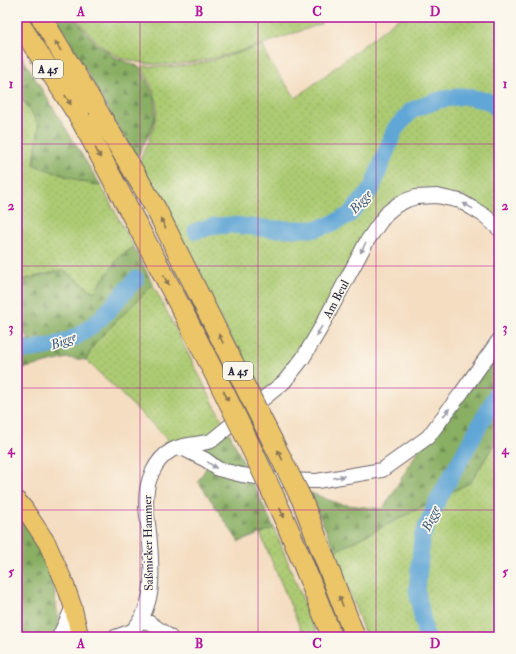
<svg xmlns="http://www.w3.org/2000/svg" width="516" height="654" font-family="'IM FELL Double Pica',serif">
<defs>
<pattern id="grass-dots" width="8" height="8" patternUnits="userSpaceOnUse"><rect width="8" height="8" fill="#accb72"/><path d="M2 2h.1M6 6h.1" fill="none" stroke="#94ae64" stroke-width="1.8" stroke-linecap="round"/></pattern>
<pattern id="forest-firs" width="22" height="20" patternUnits="userSpaceOnUse"><rect width="22" height="20" fill="#89af64"/><path d="M5 1l3.5 6h-7zM16 11l3.5 6h-7z" fill="#708e54"/></pattern>
</defs>
<rect width="100%" height="100%" fill="#fbf7ec"/>
<filter id="ink" filterUnits="userSpaceOnUse"><feTurbulence type="fractalNoise" baseFrequency=".025" numOctaves="2"/><feDisplacementMap in="SourceGraphic" scale="8" xChannelSelector="R" yChannelSelector="G"/><feConvolveMatrix kernelMatrix="1 2 1 2 8 2 1 2 1" color-interpolation-filters="sRGB"/></filter>
<filter id="wash" filterUnits="userSpaceOnUse"><feTurbulence type="fractalNoise" baseFrequency=".012" numOctaves="4" result="noise"/><feDisplacementMap in="SourceGraphic" scale="16" xChannelSelector="R" yChannelSelector="G"/><feGaussianBlur stdDeviation="0.9" result="paint"/><feColorMatrix in="noise" values="0 0 0 0 0 0 0 0 0 0 0 0 0 0 0 0 0 1.4 0 .05"/><feComposite in="paint" operator="in"/></filter>
<g filter="url(#wash)">
<rect width="100%" height="100%" fill="#f4ddc1"/>
<path fill="url(#grass-dots)" stroke="#677656" d="M 75,17 L 321,17 L 321,24 C 266,42 187,77 129,60 C 125,59 119,57 115,55 C 99,47 87,30 75,17 Z
M 400,17 L 499,17 L 499,224 L 465,196 L 394,199 L 316,328 L 282,378 L 260,394 L 139,163 C 146,145 161,118 156,98 C 153,88 146,76 142,66 C 159,67 178,67 195,64 C 218,60 240,52 263,45 L 269,61 L 296,98 Z
M 17,90 L 39,125 L 34,165 L 83,182 L 101,186 L 134,247 L 120,256 L 94,292 L 63,270 L 18,281 L 21,230 L 17,228 Z
M 153,285 L 223,422 L 200,441 L 163,444 L 168,439 L 86,360 L 95,343 Z
M 499,436 L 499,637 L 366,637 L 335,551 L 471,482 Z
M 274,528 L 318,637 L 304,637 L 260,533 Z"/>
<path fill="url(#forest-firs)" stroke="#566850" d="M 56,17 L 73,17 L 96,43 L 114,57 L 140,67 L 155,98 L 155,117 L 150,132 L 136,159 Z
M 17,49 L 101,186 L 83,182 L 34,165 L 39,125 L 17,90 Z
M 17,228 L 21,230 L 18,281 L 63,270 L 94,292 L 120,256 L 134,247 L 153,285 L 95,343 L 86,360 L 67,358 L 21,369 L 17,369 L 17,339 L 32,340 L 17,329 Z
M 499,349 L 499,436 L 471,482 L 335,551 L 309,492 L 339,504 L 383,509 L 419,449 Z
M 228,430 L 274,528 L 239,542 L 198,481 L 210,462 L 202,450 Z
M 17,511 L 40,546 L 53,582 L 59,626 L 52,637 L 23,637 L 17,625 Z"/>
<g fill="none" stroke-linecap="round" stroke-linejoin="round">
<path stroke="#60a6d6" stroke-width="17" d="M 196,231 L 214,226 L 233,225 L 272,229 L 315,229 L 331,224 L 349,215 L 361,202 L 372,188 L 395,129 L 412,110 L 439,100 L 463,96 L 488,101 L 499,110
M 17,351 C 34,349 55,347 71,339 C 98,327 116,301 136,279
M 426,637 L 417,591 L 422,537 L 438,500 L 499,390"/>
</g>
</g>
<g filter="url(#ink)">
<g fill="none" stroke-linecap="round" stroke-linejoin="round">
<defs>
<path id="minor" d="M 178,448 L 186,450 L 206,460 L 218,469 L 242,475 L 277,480 L 317,481 L 382,470 L 428,437 L 462,392 L 499,340
M 140,620 L 150,623 L 170,637
M 59,637 L 73,607
M 115,637 L 132,631
M 128,637 C 132,630 137,626 141,620 C 145,612 148,603 150,594 C 153,574 151,552 149,532 C 148,522 146,512 146,502 C 146,482 154,460 172,450 C 184,443 198,445 211,441 L 284,382 L 303,358 L 319,331 L 367,241 L 381,221 L 388,212 L 397,205 L 407,200 L 416,197 L 437,196 L 460,201 L 472,208 L 485,216 L 499,229"/>
<path id="major" d="M 17,500 L 24,508 L 47,543 L 65,584 L 73,607 L 80,637"/>
<path id="highway" d="M 41,17 L 100,115
M 17,20 L 80,118"/>
</defs>
<use href="#minor" stroke="#6c636a" stroke-width="16"/>
<use href="#major" stroke="#6c636a" stroke-width="19"/>
<use href="#highway" stroke="#6c636a" stroke-width="22"/>
<use href="#minor" stroke="#fff" stroke-width="14"/>
<use href="#major" stroke="#ecc569" stroke-width="17"/>
<use href="#highway" stroke="#ecc569" stroke-width="20"/>
<defs>
<path id="highway-bridge" d="M 100,115 L 156,209 L 302,500 L 355,637
M 80,118 C 150,249 221,379 282,514 C 300,554 316,596 332,637"/>
</defs>
<use href="#highway-bridge" stroke="#6c636a" stroke-width="22" stroke-linecap="butt"/>
<use href="#highway-bridge" stroke="#ecc569" stroke-width="20"/>
</g>
<defs><path id="oneway-solid" d="M-6-.8H1V-3.2L6.5 0L1 3.2V.8H-6Z"/></defs>
<g fill="#877452">
<use href="#oneway-solid" transform="translate(58 46) rotate(-121)"/>
<use href="#oneway-solid" transform="translate(68 100) rotate(57)"/>
<use href="#oneway-solid" transform="translate(98 153) rotate(62)"/>
<use href="#oneway-solid" transform="translate(163 223) rotate(-117)"/>
<use href="#oneway-solid" transform="translate(166 280) rotate(62)"/>
<use href="#oneway-solid" transform="translate(221 339) rotate(-117)"/>
<use href="#oneway-solid" transform="translate(226 396) rotate(63)"/>
<use href="#oneway-solid" transform="translate(280 455) rotate(-117)"/>
<use href="#oneway-solid" transform="translate(282 513) rotate(66)"/>
<use href="#oneway-solid" transform="translate(341 601) rotate(-111)"/>
</g>
<g fill="#9c9ca7">
<use href="#oneway-solid" transform="translate(468 206) rotate(-151)"/>
<use href="#oneway-solid" transform="translate(363 248) rotate(118)"/>
<use href="#oneway-solid" transform="translate(319 331) rotate(120)"/>
<use href="#oneway-solid" transform="translate(446 413) rotate(-53)"/>
<use href="#oneway-solid" transform="translate(212 465) rotate(35)"/>
<use href="#oneway-solid" transform="translate(339 477) rotate(-10)"/>
</g>
</g>
<path fill="none" stroke="#b5179e" stroke-width="1" stroke-opacity="0.55" d="M 140,17 L 140,637M 258,17 L 258,637M 376,17 L 376,637M 17,144 L 499,144M 17,266 L 499,266M 17,388 L 499,388M 17,510 L 499,510"/>
<g text-anchor="middle" stroke-width="3.5" stroke-linejoin="round" paint-order="stroke">
<g fill="#fbf7ec" stroke="#636270" stroke-width="1">
<rect x="33" y="60" width="30" height="18" rx="3"/>
<rect x="223" y="362" width="30" height="18" rx="3"/>
</g>
<g font-size="11" font-weight="bold" fill="#22223b">
<text x="48" y="73">A 45</text>
<text x="238" y="375">A 45</text>
</g>
<g font-size="12" fill="#22223b" stroke="#fbf7ec">
<text transform="translate(336 299) rotate(-62)" y="4">Am Beul</text>
<text transform="translate(148 543) rotate(-91)" y="4">Saßmicker Hammer</text>
</g>
<g font-size="13" font-style="italic" fill="#3b5779" stroke="#fbf7ec">
<text transform="translate(360 201) rotate(-49)" y="5">Bigge</text>
<text transform="translate(63 340) rotate(-22)" y="5">Bigge</text>
<text transform="translate(430 518) rotate(-67)" y="5">Bigge</text>
</g>
</g>
<rect width="516" height="654" fill="none" stroke="#fbf7ec" stroke-width="44"/>
<rect x="22" y="22" width="472" height="610" fill="none" stroke="#b5179e" stroke-width="1.5"/>
<g font-size="13" text-anchor="middle" font-weight="bold" fill="#b5179e">
<text x="81" y="16">A</text>
<text x="199" y="16">B</text>
<text x="317" y="16">C</text>
<text x="435" y="16">D</text>
<text x="11" y="88">1</text>
<text x="505" y="88">1</text>
<text x="11" y="210">2</text>
<text x="505" y="210">2</text>
<text x="11" y="332">3</text>
<text x="505" y="332">3</text>
<text x="11" y="454">4</text>
<text x="505" y="454">4</text>
<text x="11" y="576">5</text>
<text x="505" y="576">5</text>
<text x="81" y="648">A</text>
<text x="199" y="648">B</text>
<text x="317" y="648">C</text>
<text x="435" y="648">D</text>
</g>
</svg>
